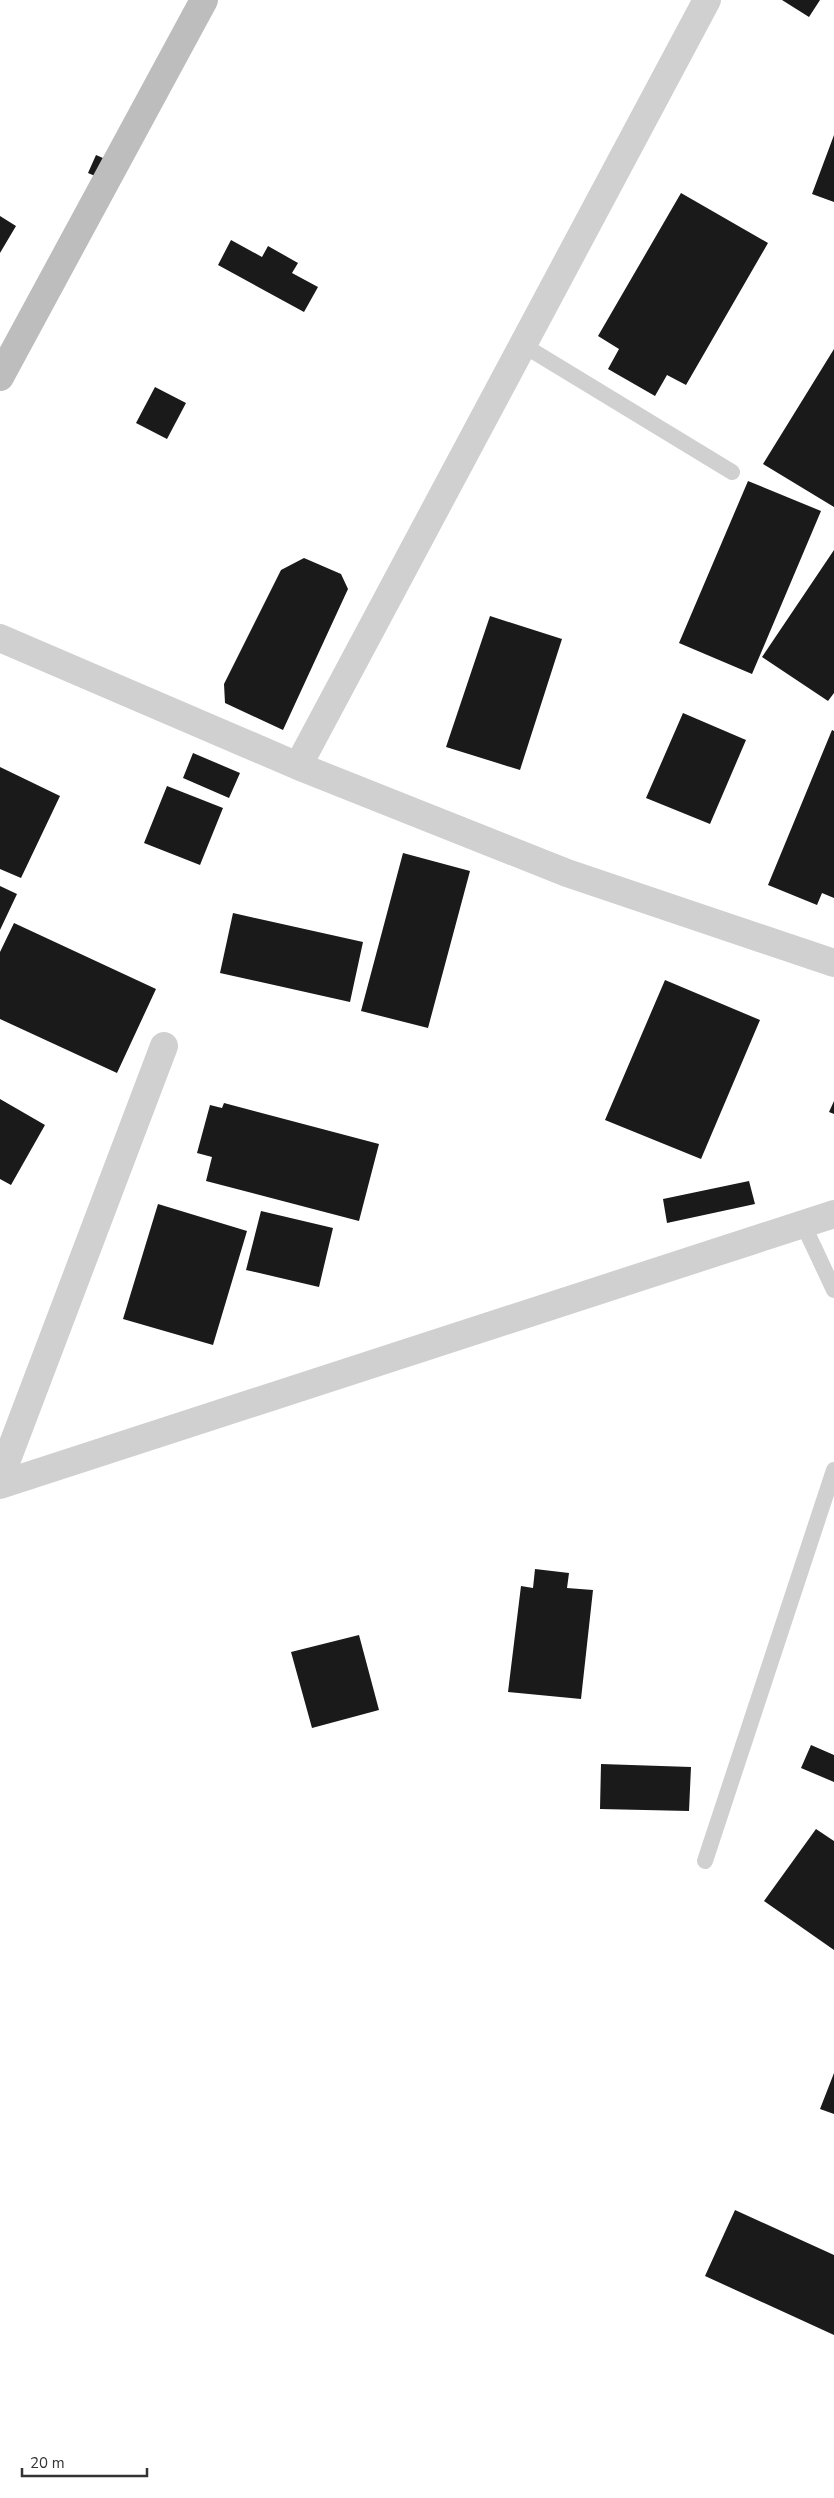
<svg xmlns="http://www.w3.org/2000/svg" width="834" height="2498" font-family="'Nunito Sans',sans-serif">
<rect width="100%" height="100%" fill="#fff"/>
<path fill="#1a1a1a" d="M 782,0 L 820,0 L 809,17 Z
M 834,135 L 834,202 L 812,194 Z
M 96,155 L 110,161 L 102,179 L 88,173 Z
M 681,193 L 768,243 L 686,385 L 667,375 L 655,396 L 608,369 L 619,349 L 598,336 Z
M 0,216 L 16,226 L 0,253 Z
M 231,240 L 262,257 L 268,246 L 298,263 L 292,273 L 318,287 L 304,312 L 218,265 Z
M 834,349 L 834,507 L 763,464 Z
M 155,387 L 186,403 L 167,439 L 136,423 Z
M 748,481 L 821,511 L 752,674 L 679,643 Z
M 834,550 L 834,693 L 828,701 L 762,657 Z
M 304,558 L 341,574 L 348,589 L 283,730 L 225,703 L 224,684 L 281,570 Z
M 490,616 L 562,639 L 520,770 L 446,747 Z
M 683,713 L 746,740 L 710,824 L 646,798 Z
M 832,730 L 834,731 L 834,898 L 822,893 L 817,905 L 768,885 Z
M 193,753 L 240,773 L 229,798 L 183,778 Z
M 0,767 L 60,796 L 21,878 L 0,869 Z
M 167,786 L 223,808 L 200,865 L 144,843 Z
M 403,853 L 470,871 L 428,1028 L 361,1011 Z
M 0,886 L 17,894 L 0,930 Z
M 233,913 L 363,942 L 350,1002 L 220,973 Z
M 14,923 L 156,989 L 117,1073 L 0,1019 L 0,952 Z
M 665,980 L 760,1020 L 701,1159 L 605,1120 Z
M 0,1099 L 45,1125 L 11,1185 L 0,1179 Z
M 834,1101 L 834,1114 L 829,1112 Z
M 224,1103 L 379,1144 L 359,1221 L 206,1181 L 212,1157 L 197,1153 L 210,1105 L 222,1108 Z
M 749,1181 L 755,1204 L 667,1223 L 663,1199 Z
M 158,1204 L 247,1231 L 213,1345 L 123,1319 Z
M 261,1211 L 333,1228 L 319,1287 L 246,1270 Z
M 535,1569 L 569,1573 L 567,1588 L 593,1590 L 581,1699 L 508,1692 L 521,1586 L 533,1588 Z
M 359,1635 L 379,1710 L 312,1728 L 291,1652 Z
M 811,1745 L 834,1755 L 834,1782 L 801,1768 Z
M 601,1764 L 691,1767 L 689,1811 L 600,1809 Z
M 816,1829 L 834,1841 L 834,1950 L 764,1901 Z
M 834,2073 L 834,2114 L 820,2109 Z
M 735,2210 L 834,2255 L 834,2335 L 705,2276 Z"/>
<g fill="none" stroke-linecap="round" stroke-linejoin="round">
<path stroke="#d0d0d0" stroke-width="16" d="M 523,345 L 732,472
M 803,1224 L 834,1290
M 705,1861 L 834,1470"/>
<path stroke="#d0d0d0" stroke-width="28" d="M 0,638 L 298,766 L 567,873 L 834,963
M 298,766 L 707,0
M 0,1478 L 164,1046
M 0,1485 L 834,1214"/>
<path stroke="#bdbdbd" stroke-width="28" d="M 0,377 L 204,0"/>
</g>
<path d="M22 2468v8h125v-8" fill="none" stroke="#333333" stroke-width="2.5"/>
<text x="30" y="2468" font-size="15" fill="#333333" stroke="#ffffff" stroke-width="4" paint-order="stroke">20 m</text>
</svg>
